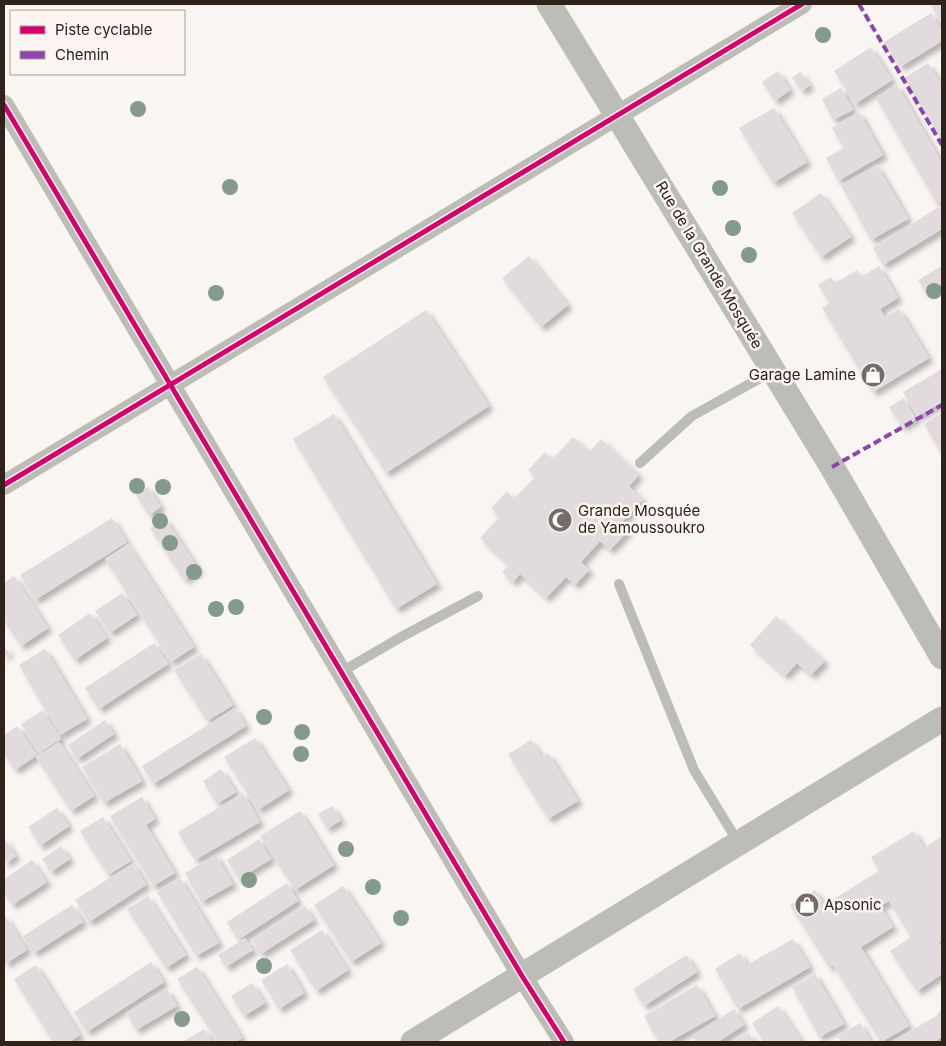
<svg xmlns="http://www.w3.org/2000/svg" width="946" height="1046" font-family="Inter,sans-serif">
<defs>
<filter id="shadow"><feDropShadow dx="4.5" dy="4.5" stdDeviation="2.5" flood-color="#0004"/></filter>
</defs>
<rect width="100%" height="100%" fill="#f8f5f3"/>
<path fill="#e2dbde" filter="url(#shadow)" d="M 930,4 L 942,4 L 942,23 Z
M 931,13 L 942,31 L 942,41 L 900,67 L 884,42 Z
M 871,47 L 892,80 L 855,104 L 834,71 Z
M 928,63 L 942,86 L 942,140 L 904,78 Z
M 778,71 L 790,90 L 775,101 L 762,82 Z
M 800,72 L 810,85 L 802,91 L 792,78 Z
M 897,85 L 942,163 L 942,201 L 937,204 L 876,98 Z
M 841,88 L 853,110 L 833,120 L 822,99 Z
M 774,108 L 807,162 L 773,183 L 739,128 Z
M 859,112 L 883,155 L 838,181 L 826,158 L 844,148 L 832,128 Z
M 877,165 L 908,219 L 871,240 L 841,185 Z
M 821,193 L 851,237 L 821,257 L 792,213 Z
M 942,205 L 942,229 L 883,265 L 873,248 Z
M 529,256 L 568,305 L 541,327 L 502,278 Z
M 879,266 L 898,298 L 880,309 L 885,317 L 899,309 L 929,358 L 873,392 L 822,308 L 830,303 L 818,285 L 831,277 L 835,283 L 857,270 L 861,277 Z
M 942,266 L 942,284 L 926,293 L 918,280 Z
M 426,310 L 489,406 L 386,473 L 323,377 Z
M 942,369 L 942,402 L 917,417 L 903,392 Z
M 904,398 L 916,419 L 902,427 L 889,407 Z
M 942,412 L 942,455 L 924,424 Z
M 334,414 L 437,584 L 396,609 L 293,439 Z
M 573,437 L 589,452 L 601,439 L 639,475 L 629,486 L 643,500 L 620,524 L 628,531 L 610,550 L 600,541 L 581,562 L 589,570 L 575,585 L 566,577 L 546,598 L 520,574 L 513,582 L 502,572 L 509,565 L 480,538 L 500,516 L 491,508 L 507,491 L 514,499 L 535,477 L 528,470 L 545,452 L 552,459 Z
M 148,487 L 161,507 L 149,515 L 136,495 Z
M 112,518 L 127,542 L 35,600 L 20,575 Z
M 165,518 L 199,570 L 184,580 L 150,528 Z
M 128,544 L 194,647 L 171,662 L 105,559 Z
M 14,576 L 48,628 L 21,646 L 4,620 L 4,583 Z
M 122,593 L 137,615 L 110,633 L 95,611 Z
M 90,613 L 107,638 L 75,660 L 58,635 Z
M 776,616 L 825,661 L 811,675 L 797,663 L 785,676 L 750,645 Z
M 154,643 L 168,664 L 99,709 L 85,688 Z
M 4,646 L 9,653 L 4,657 Z
M 45,649 L 87,719 L 60,735 L 19,665 Z
M 201,654 L 233,705 L 207,721 L 174,670 Z
M 235,708 L 246,726 L 153,784 L 142,766 Z
M 43,710 L 61,739 L 39,753 L 21,724 Z
M 105,720 L 114,734 L 77,759 L 68,745 Z
M 17,726 L 37,755 L 15,770 L 4,754 L 4,735 Z
M 255,738 L 289,790 L 258,810 L 224,757 Z
M 531,740 L 542,757 L 548,753 L 578,801 L 548,819 L 508,754 Z
M 59,742 L 94,796 L 71,811 L 36,757 Z
M 120,744 L 142,781 L 104,803 L 82,767 Z
M 221,769 L 236,792 L 217,804 L 203,781 Z
M 243,793 L 260,822 L 195,860 L 178,832 Z
M 142,797 L 155,819 L 146,825 L 175,873 L 153,886 L 110,816 Z
M 332,806 L 341,820 L 327,829 L 318,814 Z
M 57,808 L 69,826 L 40,846 L 28,827 Z
M 300,811 L 334,865 L 295,890 L 260,836 Z
M 103,817 L 131,861 L 108,875 L 80,831 Z
M 914,831 L 924,848 L 942,836 L 942,940 L 939,942 L 942,948 L 942,974 L 917,991 L 890,951 L 911,937 L 889,901 L 880,906 L 893,927 L 861,947 L 909,1026 L 881,1042 L 833,965 L 829,967 L 790,905 L 815,890 L 824,905 L 879,871 L 871,857 Z
M 4,838 L 16,856 L 4,864 Z
M 259,839 L 271,859 L 239,879 L 227,860 Z
M 61,846 L 70,859 L 51,872 L 42,859 Z
M 216,855 L 233,884 L 201,902 L 185,873 Z
M 32,860 L 47,882 L 12,905 L 4,893 L 4,879 Z
M 133,863 L 146,885 L 89,922 L 75,900 Z
M 180,878 L 219,943 L 196,956 L 157,892 Z
M 287,883 L 298,901 L 238,940 L 227,922 Z
M 343,886 L 381,943 L 351,962 L 314,905 Z
M 148,896 L 186,955 L 166,968 L 127,909 Z
M 72,905 L 83,922 L 34,953 L 23,936 Z
M 305,906 L 314,920 L 261,954 L 252,940 Z
M 4,914 L 27,950 L 5,964 L 4,963 Z
M 322,930 L 348,970 L 316,991 L 290,950 Z
M 245,938 L 253,950 L 226,967 L 218,955 Z
M 793,939 L 810,967 L 738,1009 L 715,969 L 740,953 L 747,965 Z
M 686,955 L 697,972 L 644,1006 L 633,989 Z
M 151,962 L 164,982 L 87,1032 L 74,1012 Z
M 287,964 L 304,993 L 279,1009 L 261,980 Z
M 36,965 L 80,1035 L 69,1042 L 53,1042 L 14,979 Z
M 197,967 L 242,1038 L 236,1042 L 218,1042 L 177,979 Z
M 815,974 L 844,1024 L 819,1037 L 792,987 Z
M 252,983 L 265,1003 L 244,1016 L 231,996 Z
M 697,985 L 715,1016 L 669,1042 L 659,1042 L 644,1016 Z
M 167,989 L 177,1006 L 136,1030 L 126,1013 Z
M 778,1006 L 801,1040 L 796,1042 L 764,1042 L 752,1023 Z
M 734,1009 L 744,1025 L 718,1042 L 696,1042 L 692,1036 Z
M 942,1009 L 942,1037 L 934,1042 L 891,1042 L 936,1016 Z
M 860,1023 L 871,1042 L 841,1042 L 838,1036 Z
M 204,1029 L 212,1042 L 182,1042 Z
M 749,1033 L 754,1042 L 732,1042 Z"/>
<g fill="none" stroke-linecap="round" stroke-linejoin="round">
<path stroke="#bdbdb8" stroke-width="10" d="M 640,463 L 692,416 L 773,371
M 619,584 L 694,770 L 738,842
M 341,672 L 403,636 L 478,596"/>
<path stroke="#bdbdb8" stroke-width="20" d="M 4,105 L 522,976 L 564,1042
M 4,485 L 802,4"/>
<path stroke="#bdbdb8" stroke-width="25" d="M 549,4 L 832,467 L 942,657
M 413,1042 L 942,719"/>
<path stroke="#8e44ad" stroke-width="4" stroke-dasharray="8 4" stroke-linecap="butt" d="M 859,4 L 942,145
M 832,467 L 942,405"/>
<defs>
<path id="cycleway" d="M 4,105 L 522,976 L 564,1042
M 4,485 L 802,4"/>
</defs>
<use href="#cycleway" stroke="#fbf4f0" stroke-width="8"/>
<use href="#cycleway" stroke="#d6006c" stroke-width="5"/>
</g>
<g fill="#849a8d">
<circle cx="823" cy="35" r="8"/>
<circle cx="138" cy="109" r="8"/>
<circle cx="230" cy="187" r="8"/>
<circle cx="720" cy="188" r="8"/>
<circle cx="733" cy="228" r="8"/>
<circle cx="749" cy="255" r="8"/>
<circle cx="934" cy="291" r="8"/>
<circle cx="216" cy="293" r="8"/>
<circle cx="137" cy="486" r="8"/>
<circle cx="163" cy="487" r="8"/>
<circle cx="160" cy="521" r="8"/>
<circle cx="170" cy="543" r="8"/>
<circle cx="194" cy="572" r="8"/>
<circle cx="236" cy="607" r="8"/>
<circle cx="216" cy="609" r="8"/>
<circle cx="264" cy="717" r="8"/>
<circle cx="302" cy="732" r="8"/>
<circle cx="301" cy="754" r="8"/>
<circle cx="346" cy="849" r="8"/>
<circle cx="249" cy="880" r="8"/>
<circle cx="373" cy="887" r="8"/>
<circle cx="401" cy="918" r="8"/>
<circle cx="264" cy="966" r="8"/>
<circle cx="182" cy="1019" r="8"/>
</g>
<defs>
<symbol id="shop-disc" viewBox="-11 -11 22 22"><circle r="9.5" fill="#756c67" stroke="#fbf4f0"/><path d="M-5-2.5h2.3a2.7 3.5 0 0 1 5.4 0H5L5.5 6h-11ZM-1.5-2.5h3a1.5 2.3 0 0 0-3 0Z" fill="#fff"/></symbol>
<symbol id="mosque-disc" viewBox="-11 -11 22 22"><circle r="9.5" fill="#756c67" stroke="#fbf4f0"/><path d="M3.5-4.9A6 6 0 1 0 3.5 4.9A5 5 0 1 1 3.5-4.9Z" fill="#fff"/></symbol>
</defs>
<g fill-rule="evenodd">
<use href="#shop-disc" x="859" y="361" width="28" height="28"/>
<use href="#mosque-disc" x="546" y="506" width="28" height="28"/>
<use href="#shop-disc" x="793" y="891" width="28" height="28"/>
</g>
<g text-anchor="middle" stroke-width="5" stroke-linejoin="round" paint-order="stroke">
<g font-size="15" fill="#2f221b" stroke="#fbf4f0">
<text transform="translate(709 265) rotate(59)" y="5">Rue de la Grande Mosquée</text>
</g>
<g font-size="15" fill="#2f221b" stroke="#fbf4f0" text-anchor="start">
<text x="856" y="380" text-anchor="end">Garage Lamine</text>
<text x="578" y="516">Grande Mosquée<tspan x="578" dy="17">de Yamoussoukro</tspan></text>
<text x="824" y="910">Apsonic</text>
</g>
</g>
<rect width="946" height="1046" fill="none" stroke="#2f221b" stroke-width="10"/>
<rect x="10" y="10" width="175" height="65" fill="#fbf4f0" stroke="#a9a09b"/>
<rect x="20" y="26" width="25" height="8" fill="#d6006c" stroke="#a9a09b"/>
<text x="55" y="35" font-size="15" fill="#2f221b">Piste cyclable</text>
<rect x="20" y="51" width="25" height="8" fill="#8e44ad" stroke="#a9a09b"/>
<text x="55" y="60" font-size="15" fill="#2f221b">Chemin</text>
</svg>
